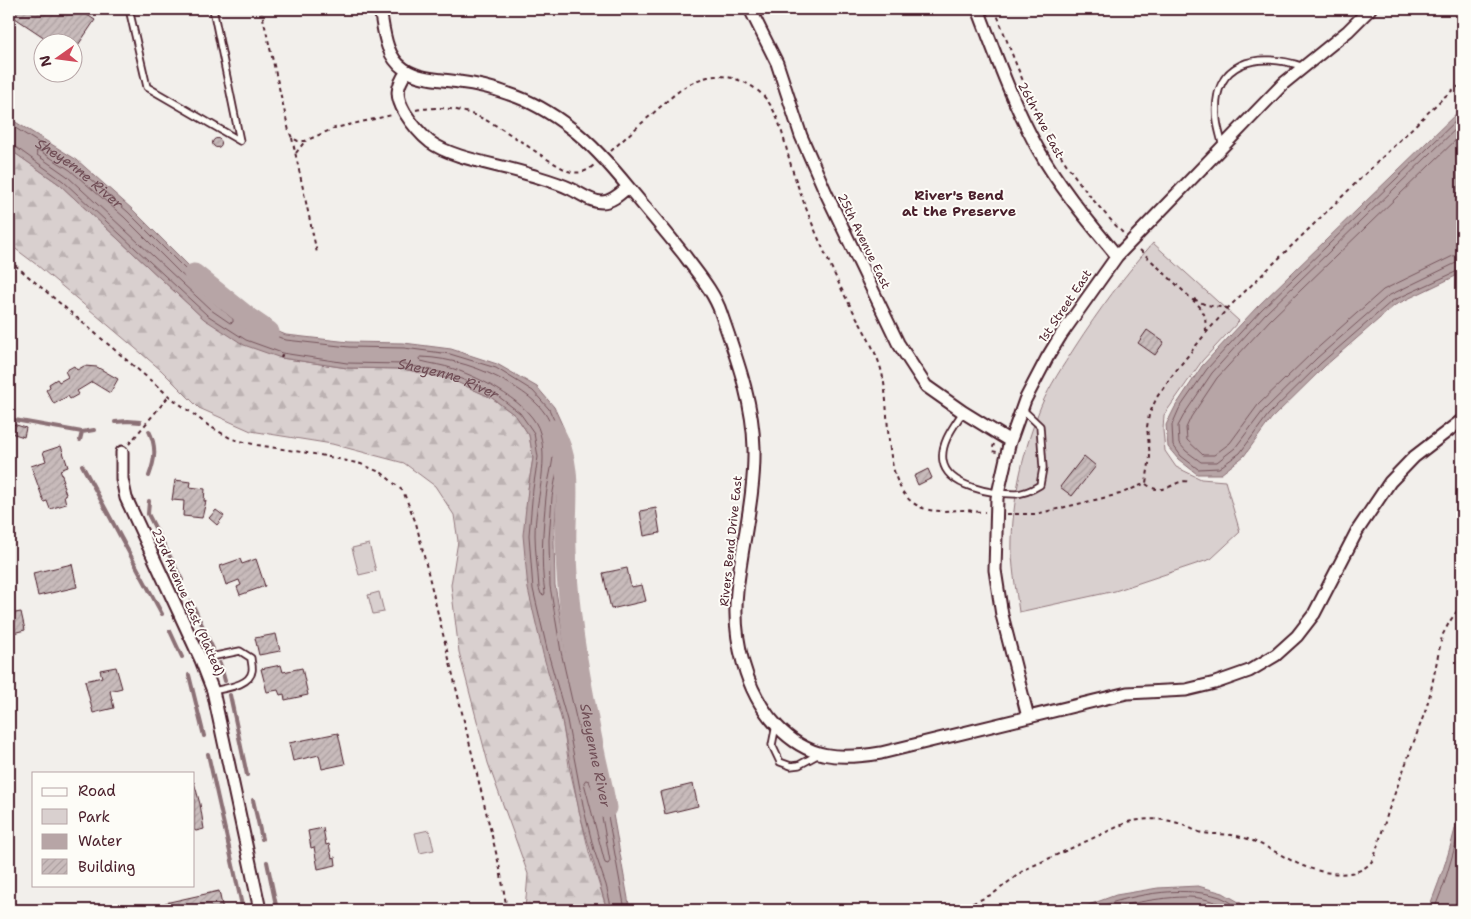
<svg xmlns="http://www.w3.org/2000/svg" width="1471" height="919" font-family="'Shantell Sans',sans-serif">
<defs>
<pattern id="forest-firs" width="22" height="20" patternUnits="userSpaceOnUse" patternTransform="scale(1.25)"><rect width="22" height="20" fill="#d9d0cf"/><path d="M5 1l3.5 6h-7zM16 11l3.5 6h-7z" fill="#bcb2b2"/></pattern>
<pattern id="building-hatch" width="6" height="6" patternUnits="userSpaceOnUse" patternTransform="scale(1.25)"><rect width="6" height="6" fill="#c8bbbb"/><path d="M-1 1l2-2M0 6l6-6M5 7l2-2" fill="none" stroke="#ada0a1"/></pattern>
</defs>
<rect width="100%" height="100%" fill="#f2efeb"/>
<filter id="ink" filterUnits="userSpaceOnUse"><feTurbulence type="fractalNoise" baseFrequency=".02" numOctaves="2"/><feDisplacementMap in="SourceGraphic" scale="10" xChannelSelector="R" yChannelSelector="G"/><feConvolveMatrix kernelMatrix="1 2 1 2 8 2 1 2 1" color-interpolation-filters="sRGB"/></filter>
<g filter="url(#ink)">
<path fill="url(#forest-firs)" stroke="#92787d" d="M 9,149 L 59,184 L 204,319 L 281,358 L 347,368 L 403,369 L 451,379 L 492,398 L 516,416 L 529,435 L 533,458 L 528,489 L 569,766 L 589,852 L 607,910 L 525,910 L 528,874 L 488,763 L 459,652 L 451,585 L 458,541 L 454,515 L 435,486 L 404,463 L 332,444 L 251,431 L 199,408 L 161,370 L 37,265 L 9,244 Z"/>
<path fill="#d9d0cf" stroke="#92787d" d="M 1153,243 L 1239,321 L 1202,361 L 1164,415 L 1163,430 L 1165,451 L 1176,467 L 1201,479 L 1225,481 L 1240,532 L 1211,559 L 1115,591 L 1019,612 C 1016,589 1011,564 1012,540 C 1013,495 1024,448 1041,406 C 1050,385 1063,366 1075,347 C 1099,310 1124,276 1153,243 Z
M 369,544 L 376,571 L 359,575 L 352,548 Z
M 379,592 L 384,612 L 373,614 L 368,595 Z
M 429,830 L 434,850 L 420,853 L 415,833 Z"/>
<path fill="#b7a5a6" stroke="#8b6f75" d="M 1462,108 L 1462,273 L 1395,305 L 1325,366 L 1271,419 L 1244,456 L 1221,474 L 1197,474 L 1178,459 L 1168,447 L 1166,425 L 1175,407 L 1202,366 L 1257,307 Z
M 9,118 L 77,160 L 132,209 L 188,265 L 224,298 L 257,323 L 286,335 L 349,342 L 404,343 L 451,349 L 497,364 L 537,387 L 554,407 L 564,429 L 564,460 L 557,497 L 554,541 L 555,585 L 566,651 L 581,717 L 594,764 L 611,803 L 630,910 L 607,910 L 579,811 L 562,721 L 543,654 L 528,589 L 523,535 L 528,489 L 533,458 L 529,435 L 516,416 L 492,398 L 450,379 L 403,369 L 347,368 L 281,358 L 244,345 L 204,319 L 59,184 L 9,149 Z
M 1462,797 L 1462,883 L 1454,910 L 1428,910 C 1443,873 1455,836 1462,797 Z
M 1198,886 L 1223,893 L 1253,910 L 1075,910 L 1116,895 L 1158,888 Z"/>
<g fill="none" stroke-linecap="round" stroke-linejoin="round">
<g stroke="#76555c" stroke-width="1">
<path d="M 1462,115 L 1261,310 L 1207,369 L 1179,409 L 1172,425 L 1173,445 L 1181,456 L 1198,469 L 1219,468 L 1240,453 L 1268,415 L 1321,363 L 1392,301 L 1462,269"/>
<path d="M 1462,123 L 1265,314 L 1212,373 L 1185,413 L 1178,426 L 1179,443 L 1186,451 L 1201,462 L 1217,462 L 1235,448 L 1263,411 L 1317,358 L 1388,296 L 1456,263 L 1462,262"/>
<path id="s1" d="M 9,124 L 74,165 L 128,212 L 184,268 L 221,302 L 254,327 L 286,340 L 349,347 L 404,348 L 450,354 L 496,368 L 533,391 L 549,409 L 559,431 L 559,460 L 552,497 L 549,540 L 550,586 L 561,652 L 576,718 L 589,765 L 606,805 L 625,910"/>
<path d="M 1462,134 L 1270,320 L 1217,378 L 1191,417 L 1186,428 L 1187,440 L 1203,455 L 1214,455 L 1230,443 L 1258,405 L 1312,353 L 1383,290 L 1453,256 L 1462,255"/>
<path id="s2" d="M 9,145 L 17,148 L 63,181 L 207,315 L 246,340 L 282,353 L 347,363 L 404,364 L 452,375 L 494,393 L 520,413 L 534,433 L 538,457 L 533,489 L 529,535 L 533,589 L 548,653 L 567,720 L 584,810 L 594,850 L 606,885 L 612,910"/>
<path d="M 37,151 L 40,151 L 70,170 L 124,217 L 180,273 L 233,319 L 233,322 L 230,323 L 211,310 L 67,176 L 37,155 Z"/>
<path d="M 421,357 C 451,358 482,368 508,383 C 527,394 549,409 553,433 C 557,454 548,476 546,497 C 543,528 540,562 545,593 L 544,595 L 541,594 L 539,588 C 538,570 535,552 535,535 C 535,501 549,466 540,433 C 533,404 481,378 454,369 C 443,365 432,364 421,361 L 419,359 Z"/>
<path d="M 586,780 L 589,781 L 600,806 L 610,861 L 608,864 L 605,863 L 584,783 Z"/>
<path d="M 1089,910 C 1128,896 1179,884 1220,897 C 1228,900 1236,906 1243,910"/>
<path d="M 1107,910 C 1127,903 1178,894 1199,898 C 1211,900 1221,904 1231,910"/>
<path d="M 1138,910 C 1166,906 1189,903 1216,910"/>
<path d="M 1434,910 L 1444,884 L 1462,823"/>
</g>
<path stroke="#8b6f75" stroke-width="4" d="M 9,419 L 82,432 L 80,440
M 115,422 L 128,421 L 140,422
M 149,431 C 157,447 155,460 149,476
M 82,432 L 94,430
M 82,465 L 162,614
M 149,501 L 148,514 L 182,580
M 191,601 L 213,649
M 170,631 L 182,657
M 220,663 L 225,681
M 189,675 L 204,736
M 230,695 L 247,775
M 208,754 L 243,910
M 253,800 L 262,839
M 267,862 L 277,910"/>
<g stroke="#b7a5a6" stroke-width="21">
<path d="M 194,274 L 250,319 L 269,332"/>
<path id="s3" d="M 553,430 C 575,468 564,508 566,549 C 566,575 569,600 572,625 C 577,665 585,705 593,745 C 597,766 603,787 606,808"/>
</g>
</g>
<path fill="url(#building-hatch)" stroke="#4a1f2b" d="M 9,9 L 78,9 L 95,20 L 72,54 L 72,42 L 51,42 L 9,14 Z
M212.5 143a4.5 4.5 0 1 1 9 0a4.5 4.5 0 1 1-9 0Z
M 1147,330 L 1164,342 L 1155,355 L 1138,343 Z
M 74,366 L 77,370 L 84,366 L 97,367 L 118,379 L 110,393 L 92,382 L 77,391 L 79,394 L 70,399 L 68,396 L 54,404 L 46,390 L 50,387 L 49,384 L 57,379 L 59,382 L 68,377 L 65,371 Z
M 13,424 L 26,428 L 24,437 L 11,433 Z
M 61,446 L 68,467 L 60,470 L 64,481 L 62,482 L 66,494 L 64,495 L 66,504 L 50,509 L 47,501 L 44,502 L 31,466 L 46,461 L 43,452 Z
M 1084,456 L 1096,466 L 1072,496 L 1060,487 Z
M 928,469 L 932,478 L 918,485 L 914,476 Z
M 175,480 L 191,482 L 190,487 L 205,489 L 204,501 L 206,501 L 202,518 L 183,516 L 184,501 L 172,500 Z
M 656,508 L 660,533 L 644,536 L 640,511 Z
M 216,510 L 224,516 L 217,525 L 209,518 Z
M 240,559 L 242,564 L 256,559 L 265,586 L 240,595 L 237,587 L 241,585 L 239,580 L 226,585 L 220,566 Z
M 72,564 L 77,587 L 38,596 L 33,573 Z
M 627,568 L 631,587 L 642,585 L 646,601 L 611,609 L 603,573 Z
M 21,612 L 25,630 L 9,634 L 9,614 Z
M 276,634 L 280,651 L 259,655 L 255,638 Z
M 281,665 L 283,672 L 302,668 L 308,695 L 285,700 L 284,694 L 280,695 L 278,690 L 267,692 L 261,669 Z
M 116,667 L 122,688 L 110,691 L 114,708 L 93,713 L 85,681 L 102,677 L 100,670 Z
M 338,733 L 345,764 L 322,769 L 319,755 L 293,761 L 289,743 Z
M 194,782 L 200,804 L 204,829 L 196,831 L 194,830 Z
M 693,784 L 698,806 L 665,814 L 660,792 Z
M 323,828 L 326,845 L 329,844 L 332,858 L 335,857 L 336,865 L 318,869 L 314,847 L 311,848 L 308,831 Z
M 219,891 L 223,910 L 167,910 L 165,903 Z"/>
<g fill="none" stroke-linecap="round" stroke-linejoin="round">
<defs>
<path id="service" d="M 129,9 L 147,87 L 240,141 L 213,9
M 1223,147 C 1221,138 1218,129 1217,121 C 1210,60 1258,51 1304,67
M 963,412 C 954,426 940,443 943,461 C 947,487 993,494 1015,494 C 1024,494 1032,490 1040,485 L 1043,468 L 1040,426 L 1022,409
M 201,659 L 240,651 L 251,658 C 251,662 253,667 252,671 C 250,686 224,688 213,691
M 776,725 L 772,745 L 780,762 L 791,766 L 799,765 L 819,754"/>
<path id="minor" d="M 380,9 C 384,30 385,56 404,69 C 420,80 440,79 459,82 C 476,84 493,88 509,94 C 531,101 554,115 572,129 C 594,146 612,167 629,188 C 648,211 667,233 685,256 C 698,274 714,292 721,313 C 736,357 753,401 754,448 C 755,496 742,543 737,591 C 732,637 745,692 777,726 C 808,759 839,760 881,753 L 1127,693 L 1186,690 L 1215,683 L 1249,671 L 1276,655 L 1297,636 L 1314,614 L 1357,531 L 1390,482 L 1414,457 L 1462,420
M 750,9 L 777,63 L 801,136 L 826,193 L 898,343 L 926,386 L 963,412 L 1010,441
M 978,9 C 996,56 1013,104 1038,149 C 1060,188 1089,222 1117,256
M 407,71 C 396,87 395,96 405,113 C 412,124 420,134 430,142 C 453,159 502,165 531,175 C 544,179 559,183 571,189 C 581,194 591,202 602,202 C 612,202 621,193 628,187
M 122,452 L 122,479 L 126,498 L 201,660 L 213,691 L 260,910
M 1028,717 L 1002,615 L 995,570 L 997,498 L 1009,445 L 1025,400 L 1047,358 L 1061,335 L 1117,256 L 1284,83 L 1348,31 L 1370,9"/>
</defs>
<use href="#service" stroke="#4a1f2b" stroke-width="9"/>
<use href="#minor" stroke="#4a1f2b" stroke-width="15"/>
<path stroke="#4a1f2b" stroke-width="2" stroke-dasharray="4 4" stroke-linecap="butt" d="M 261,9 L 289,131 L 292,138 L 298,141 L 305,141 L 335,128 L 392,115
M 995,9 C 1011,52 1027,95 1049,135 C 1068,171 1095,204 1123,233
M 416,110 C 481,98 515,144 568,171 C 578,174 585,173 594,165
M 292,138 L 317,253
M 611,151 C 624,139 637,127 650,116 C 671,98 691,75 720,76 C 737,77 756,86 766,99 C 780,116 784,141 790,162 C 803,205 822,248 841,288 C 853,313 876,347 882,373 C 891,408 882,479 912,502 C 929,515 946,510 966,510 C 972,511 978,512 985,512
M 296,153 L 305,141
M 1140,250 L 1200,307 L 1205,316 L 1206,331
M 9,260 L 169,396 L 209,426 L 232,439 L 257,445 L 320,455 L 361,464 L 382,473 L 403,491 L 416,523 L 500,869 L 507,910
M 1194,299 L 1206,305 L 1228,308
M 281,358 L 283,352
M 129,444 L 169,396
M 994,444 L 992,451 L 997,452
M 1146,484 C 1166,499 1174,477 1190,482
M 1007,514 L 1036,514 L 1120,494 L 1146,483 L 1150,457 L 1147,427 L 1149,415 L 1157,397 L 1171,377 L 1206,333 L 1228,308 L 1443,98 L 1454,89 L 1462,85
M 958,910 L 993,894 L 1024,870 L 1128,822 C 1147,818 1163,818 1181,824 C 1188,826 1195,832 1203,833 C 1215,835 1228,833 1241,837 C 1264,843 1282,857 1303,866 C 1324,874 1361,881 1374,858 L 1389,809 L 1426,709 L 1431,690 L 1442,636 L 1450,621 L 1462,604"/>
<use href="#service" stroke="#fdfcf7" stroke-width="5.5"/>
<use href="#minor" stroke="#fdfcf7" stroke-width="11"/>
</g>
</g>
<g text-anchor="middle" stroke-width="4" stroke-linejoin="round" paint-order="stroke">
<g font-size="12" fill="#4a1f2b" stroke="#fdfcf7">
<text transform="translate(1041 120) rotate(62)" y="4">26th Ave East</text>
<text transform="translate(864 241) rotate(64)" y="4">25th Avenue East</text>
<text transform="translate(1065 306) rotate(-56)" y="4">1st Street East</text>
<text transform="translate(731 541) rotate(-84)" y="4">Rivers Bend Drive East</text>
<text transform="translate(188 602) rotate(66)" y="4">23rd Avenue East (Platted)</text>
</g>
<g font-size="14" font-style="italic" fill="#704e56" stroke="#fdfcf7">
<text dy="5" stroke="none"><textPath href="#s1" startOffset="86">Sheyenne River</textPath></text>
<text dy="5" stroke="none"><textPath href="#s2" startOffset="516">Sheyenne River</textPath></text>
<text dy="5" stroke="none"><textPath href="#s3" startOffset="330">Sheyenne River</textPath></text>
</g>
<g font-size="14" font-weight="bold" fill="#4a1f2b" stroke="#fdfcf7">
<text x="959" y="200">River's Bend<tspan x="959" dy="16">at the Preserve</tspan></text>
</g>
</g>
<rect width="1471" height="919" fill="none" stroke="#fdfcf7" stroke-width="30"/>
<rect x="15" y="15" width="1441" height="889" fill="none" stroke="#4a1f2b" stroke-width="2" filter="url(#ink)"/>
<rect x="32" y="772" width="162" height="115" fill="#fdfcf7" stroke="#b5a4a5"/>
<rect x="42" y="788" width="25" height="8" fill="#fdfcf7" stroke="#b5a4a5"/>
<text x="78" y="796" font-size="15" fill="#4a1f2b">Road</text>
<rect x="42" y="809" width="25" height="15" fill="#d9d0cf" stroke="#b5a4a5"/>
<text x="78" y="822" font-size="15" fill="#4a1f2b">Park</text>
<rect x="42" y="834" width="25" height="15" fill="#b7a5a6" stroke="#b5a4a5"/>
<text x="78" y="846" font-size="15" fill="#4a1f2b">Water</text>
<rect x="42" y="859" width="25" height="15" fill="url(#building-hatch)" stroke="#b5a4a5"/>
<text x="78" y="872" font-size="15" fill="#4a1f2b">Building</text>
<g transform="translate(58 58) rotate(256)"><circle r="24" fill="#fdfcf7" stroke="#b5a4a5"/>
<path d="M0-4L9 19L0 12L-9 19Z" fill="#d1495b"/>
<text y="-8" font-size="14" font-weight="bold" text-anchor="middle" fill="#4a1f2b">N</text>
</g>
</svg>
